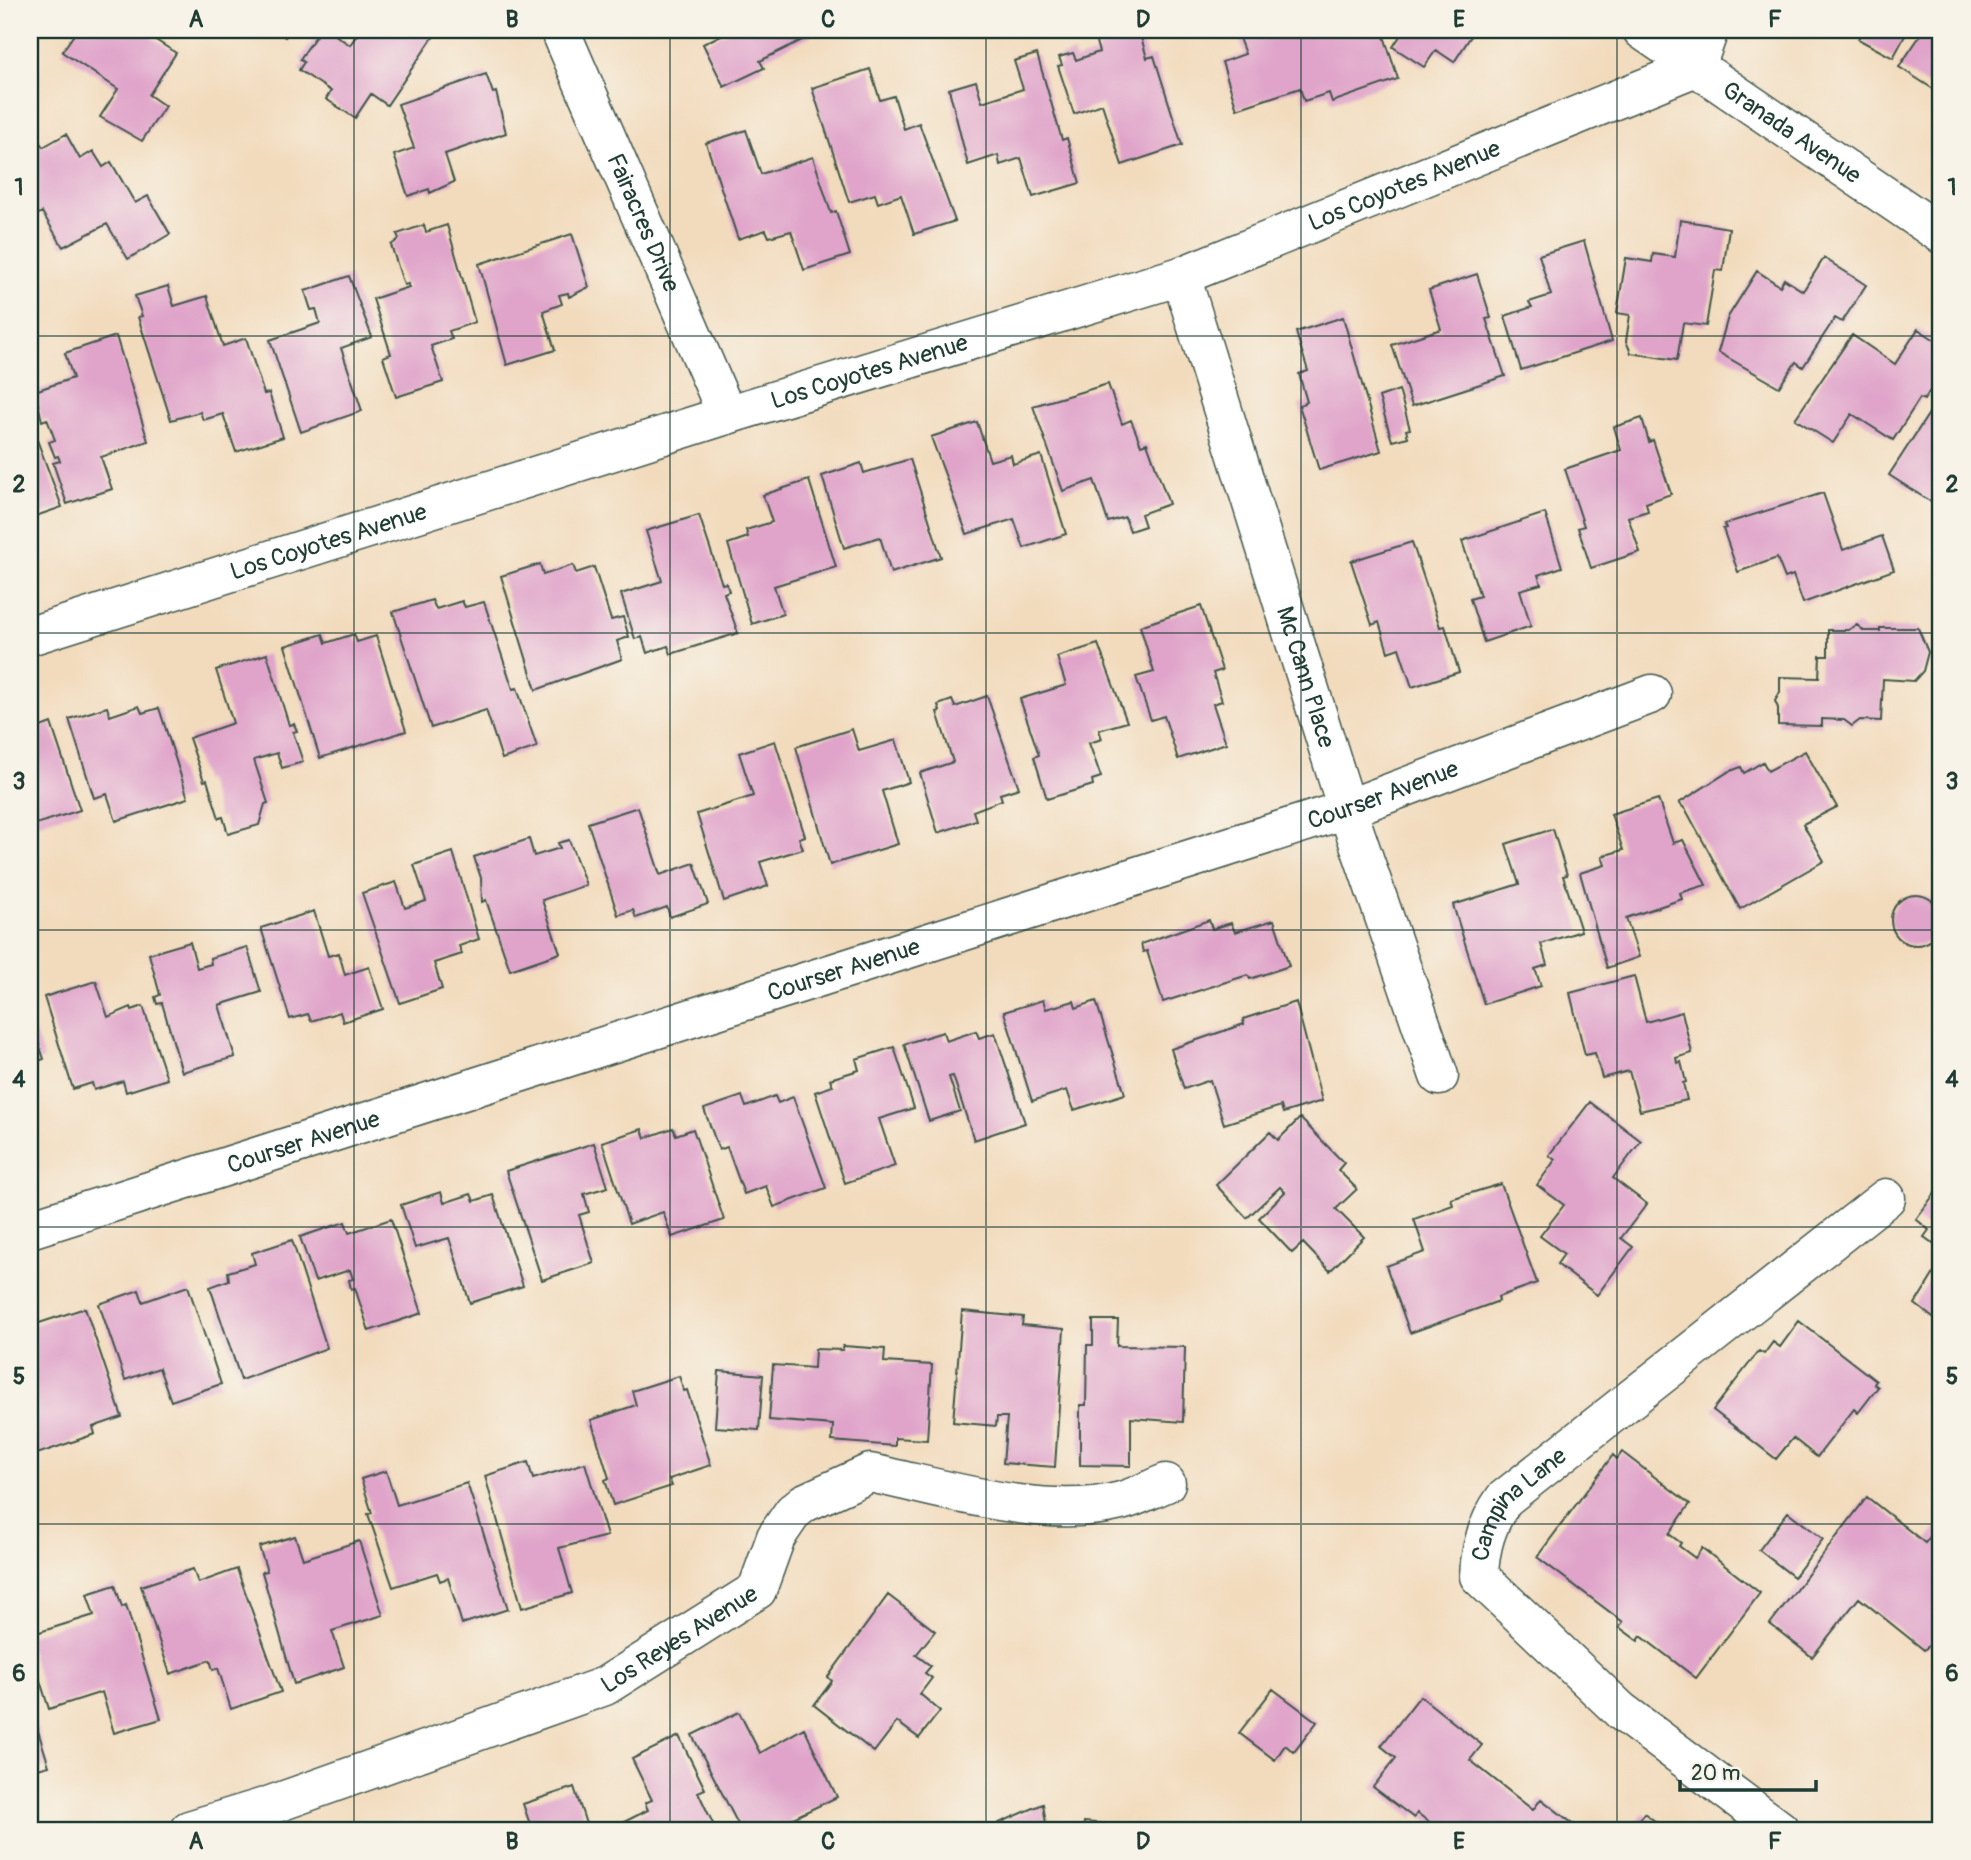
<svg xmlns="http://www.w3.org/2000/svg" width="1971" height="1860" font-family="Pangolin,sans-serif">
<rect width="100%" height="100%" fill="#f7f3e8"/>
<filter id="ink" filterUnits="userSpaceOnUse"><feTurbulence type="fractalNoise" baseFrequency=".0143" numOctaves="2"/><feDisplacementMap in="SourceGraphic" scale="14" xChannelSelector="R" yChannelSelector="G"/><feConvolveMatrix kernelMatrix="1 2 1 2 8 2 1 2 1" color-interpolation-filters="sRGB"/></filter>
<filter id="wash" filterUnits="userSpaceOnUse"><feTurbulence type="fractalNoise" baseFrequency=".00686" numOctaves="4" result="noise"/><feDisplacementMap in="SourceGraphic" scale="28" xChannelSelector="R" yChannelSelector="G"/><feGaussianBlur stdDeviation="1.57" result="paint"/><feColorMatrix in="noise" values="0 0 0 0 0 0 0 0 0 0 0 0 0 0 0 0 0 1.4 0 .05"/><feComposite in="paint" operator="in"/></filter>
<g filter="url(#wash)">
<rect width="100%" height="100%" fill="#f2dbbd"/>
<g id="blocks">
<path fill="#e0a4ca" d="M 77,30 L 140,30 L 176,53 L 149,95 L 165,106 L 142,141 L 100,117 L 118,89 L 62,52 Z
M 275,30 L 290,30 L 285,37 Z
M 320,30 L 328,30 L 350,45 L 360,30 L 438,30 L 387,105 L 371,94 L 355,118 L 326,99 L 331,91 L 299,70 L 304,62 L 300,59 Z
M 731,30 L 809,30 L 812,35 L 760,61 L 764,68 L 724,87 L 703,44 Z
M 1123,30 L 1139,30 L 1147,58 L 1154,56 L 1182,145 L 1122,165 L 1102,104 L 1074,114 L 1058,66 L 1062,65 L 1059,57 L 1073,53 L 1076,60 L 1099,52 L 1095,39 Z
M 1264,30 L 1334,30 L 1335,32 L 1382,30 L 1398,79 L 1332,102 L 1329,93 L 1304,101 L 1300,88 L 1237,109 L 1222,62 L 1245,54 L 1239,38 Z
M 1404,30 L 1475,30 L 1454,62 L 1436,50 L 1424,67 L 1393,47 Z
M 1863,30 L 1908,30 L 1893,58 L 1858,39 Z
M 1924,30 L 1941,30 L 1941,94 L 1899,67 Z
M 1037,54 L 1062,140 L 1067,138 L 1080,183 L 1033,197 L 1021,158 L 1000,165 L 998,155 L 968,165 L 949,89 L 976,81 L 982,102 L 1023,89 L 1014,61 Z
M 870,69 L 880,100 L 894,96 L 904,129 L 919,123 L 955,221 L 914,234 L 901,195 L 878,203 L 875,194 L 849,202 L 812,88 Z
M 486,74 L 493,93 L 496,92 L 506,133 L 445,154 L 454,182 L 430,193 L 429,189 L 408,196 L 394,155 L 414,148 L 398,104 Z
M 746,130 L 761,174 L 813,157 L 831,213 L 836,211 L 850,255 L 804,270 L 791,231 L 769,237 L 766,230 L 738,239 L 706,143 Z
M 66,134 L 80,159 L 93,151 L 103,167 L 111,162 L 135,203 L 148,196 L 170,234 L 128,259 L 107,224 L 63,247 L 42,212 L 30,219 L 30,145 L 38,140 L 43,147 Z
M 1680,220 L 1729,228 L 1723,271 L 1715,270 L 1706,326 L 1683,323 L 1677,360 L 1631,353 L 1626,341 L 1630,315 L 1617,313 L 1626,258 L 1652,262 L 1653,254 L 1675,257 Z
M 424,225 L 426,232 L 447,225 L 475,322 L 449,331 L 452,339 L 431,346 L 443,382 L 396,397 L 383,357 L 391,354 L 373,299 L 409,287 L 408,284 L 404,285 L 391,245 L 399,239 L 397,234 Z
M 572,234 L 589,287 L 569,297 L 568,293 L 559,295 L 562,304 L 543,311 L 555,350 L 507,365 L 479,264 Z
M 1584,241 L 1612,341 L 1521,370 L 1505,316 L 1532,307 L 1529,302 L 1551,295 L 1539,255 Z
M 1824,258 L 1866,285 L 1842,322 L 1835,318 L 1803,367 L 1796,362 L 1779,387 L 1718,352 L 1728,317 L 1757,271 L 1780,286 L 1784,279 L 1803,291 Z
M 1477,274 L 1491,318 L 1486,319 L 1505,376 L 1412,406 L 1392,345 L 1441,329 L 1429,290 Z
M 349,276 L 372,337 L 341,348 L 362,411 L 301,432 L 270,340 L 320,323 L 316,309 L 311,310 L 305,291 Z
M 168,286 L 174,306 L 207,296 L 223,346 L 246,338 L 264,394 L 269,393 L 283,437 L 236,452 L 223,414 L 203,420 L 200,412 L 171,420 L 138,317 L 142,316 L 135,296 Z
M 1343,317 L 1381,451 L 1319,470 L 1299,405 L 1307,402 L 1299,374 L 1308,371 L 1296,332 Z
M 1918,329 L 1941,344 L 1941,373 L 1924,400 L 1920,398 L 1893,440 L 1852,414 L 1833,443 L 1795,419 L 1852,335 L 1895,364 Z
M 116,336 L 148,441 L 101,457 L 112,489 L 67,504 L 53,463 L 60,461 L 58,456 L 55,457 L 49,442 L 55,440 L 47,419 L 42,421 L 35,391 L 73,378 L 65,353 Z
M 1108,384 L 1122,424 L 1131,420 L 1141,445 L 1147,443 L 1169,504 L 1141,514 L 1145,526 L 1130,531 L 1125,517 L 1108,522 L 1094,480 L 1063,491 L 1033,406 Z
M 1399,390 L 1410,429 L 1406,430 L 1408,437 L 1392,441 L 1379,397 Z
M 1937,401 L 1941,404 L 1941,504 L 1936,501 L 1934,504 L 1889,475 Z
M 1642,418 L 1649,442 L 1653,440 L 1671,494 L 1646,503 L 1648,511 L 1628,517 L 1640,552 L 1591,568 L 1578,528 L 1584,526 L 1565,469 L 1621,450 L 1614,427 Z
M 30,421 L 62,507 L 30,518 Z
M 977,422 L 990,461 L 1011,455 L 1013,464 L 1041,455 L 1066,534 L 1024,548 L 1014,519 L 967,534 L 931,437 Z
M 910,459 L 941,557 L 891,573 L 880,537 L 844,548 L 822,476 L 861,463 L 864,473 Z
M 809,480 L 836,567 L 774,586 L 783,614 L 752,624 L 728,544 L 748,537 L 746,530 L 772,522 L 763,495 Z
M 1823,493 L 1843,550 L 1882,536 L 1894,570 L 1803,603 L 1793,575 L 1785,578 L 1777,558 L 1738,572 L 1723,529 L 1726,528 L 1724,524 Z
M 1545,513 L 1562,567 L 1538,575 L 1541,584 L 1520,590 L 1531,626 L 1484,642 L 1470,599 L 1480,596 L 1462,541 Z
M 699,515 L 722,584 L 726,583 L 729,591 L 724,593 L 738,633 L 671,654 L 668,646 L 647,653 L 642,637 L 635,639 L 621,594 L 662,581 L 646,531 Z
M 1412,542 L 1440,627 L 1445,626 L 1459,672 L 1412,687 L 1399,648 L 1388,652 L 1379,622 L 1372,625 L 1351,561 Z
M 540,564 L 543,575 L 573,565 L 576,573 L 594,567 L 611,620 L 623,617 L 629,637 L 617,641 L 622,659 L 536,690 L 501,576 Z
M 432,600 L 436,609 L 462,601 L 465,607 L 484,602 L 513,689 L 517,688 L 537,747 L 502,759 L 486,710 L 431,728 L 393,612 Z
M 1201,606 L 1222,670 L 1213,673 L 1222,701 L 1213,704 L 1226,743 L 1178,759 L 1164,716 L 1151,720 L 1136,677 L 1154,672 L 1140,626 Z
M 1857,625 L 1864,631 L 1880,631 L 1880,628 L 1918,628 L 1928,652 L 1923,671 L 1914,681 L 1883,679 L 1881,721 L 1860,720 L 1852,726 L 1844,720 L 1822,719 L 1822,726 L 1778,725 L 1778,708 L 1775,701 L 1780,692 L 1780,677 L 1819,678 L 1820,656 L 1828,656 L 1828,630 L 1848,630 Z
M 323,634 L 326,643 L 354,634 L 357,642 L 376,636 L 406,731 L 320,758 L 285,646 Z
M 1098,644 L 1127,722 L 1099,730 L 1102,739 L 1089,743 L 1101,777 L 1092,780 L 1093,785 L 1047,799 L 1034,757 L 1039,755 L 1020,699 L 1066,685 L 1057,657 Z
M 267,654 L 289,725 L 294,724 L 297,731 L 293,732 L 303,762 L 282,768 L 277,753 L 254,760 L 268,803 L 265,804 L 259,825 L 228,834 L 223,817 L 219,818 L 207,780 L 204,781 L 189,738 L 233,723 L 216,670 Z
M 987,696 L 1019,788 L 1000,794 L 1002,800 L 973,811 L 976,820 L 938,833 L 920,773 L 953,762 L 937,712 L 940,711 L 938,705 L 952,700 L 955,707 Z
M 139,706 L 142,713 L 159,708 L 188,798 L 116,821 L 107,794 L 94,798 L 69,719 L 107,707 L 110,716 Z
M 51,723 L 80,810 L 30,826 L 30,731 Z
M 852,729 L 859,751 L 896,740 L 909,782 L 882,791 L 898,844 L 830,865 L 796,747 Z
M 775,741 L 805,836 L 799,838 L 803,849 L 760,862 L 768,886 L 724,901 L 697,814 L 753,796 L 739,753 Z
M 1805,751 L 1837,807 L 1803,824 L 1824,861 L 1740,909 L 1686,810 L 1679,803 L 1728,772 L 1741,767 L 1744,773 L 1763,762 L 1768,771 Z
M 1658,799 L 1673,843 L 1683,840 L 1706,885 L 1680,893 L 1682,899 L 1626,918 L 1639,957 L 1607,968 L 1580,873 L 1605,865 L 1602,856 L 1623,850 L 1611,814 Z
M 638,807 L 660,875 L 694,863 L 708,904 L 670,917 L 667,907 L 636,918 L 633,910 L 618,915 L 588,823 Z
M 1553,829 L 1567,875 L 1563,876 L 1581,931 L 1541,944 L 1547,965 L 1535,969 L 1541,986 L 1484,1004 L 1453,905 L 1519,884 L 1506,844 Z
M 529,839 L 534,856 L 560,848 L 558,843 L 569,840 L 586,885 L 542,900 L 560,953 L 510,970 L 486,900 L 482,902 L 481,878 L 474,857 Z
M 453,852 L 479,939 L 459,946 L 462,954 L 434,963 L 442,989 L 400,1003 L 362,893 L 396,882 L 405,908 L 426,901 L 414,865 Z
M1891 920a25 25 0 1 1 50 0a25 25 0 1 1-50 0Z
M 314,911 L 328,956 L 339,953 L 345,975 L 369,967 L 383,1009 L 343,1022 L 340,1012 L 311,1021 L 308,1014 L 290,1019 L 261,928 Z
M 1209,920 L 1212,929 L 1231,923 L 1235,932 L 1274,920 L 1289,966 L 1250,979 L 1248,975 L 1163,1002 L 1147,951 L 1143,952 L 1141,944 Z
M 190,942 L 197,968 L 211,964 L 210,958 L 247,947 L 261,992 L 219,1005 L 235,1057 L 182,1072 L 162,1003 L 157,1004 L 155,997 L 160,995 L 149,954 Z
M 1634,976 L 1646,1022 L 1682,1012 L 1692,1053 L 1676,1058 L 1677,1063 L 1681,1062 L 1686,1082 L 1683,1083 L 1687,1100 L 1640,1111 L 1629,1071 L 1602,1078 L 1595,1053 L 1585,1055 L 1570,993 Z
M 96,981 L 108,1017 L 131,1007 L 132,1010 L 143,1006 L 167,1079 L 126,1092 L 123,1081 L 94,1090 L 92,1083 L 73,1089 L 44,997 Z
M 1043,1000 L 1046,1009 L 1074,1001 L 1076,1008 L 1096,1001 L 1125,1094 L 1074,1110 L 1067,1090 L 1032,1101 L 1004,1012 Z
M 1296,1002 L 1322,1101 L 1283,1113 L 1281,1106 L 1224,1124 L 1210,1080 L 1184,1089 L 1171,1049 L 1244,1024 L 1243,1019 Z
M 30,1019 L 44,1059 L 30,1064 Z
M 976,1031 L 979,1038 L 995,1033 L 1025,1123 L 974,1140 L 953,1076 L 949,1077 L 960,1111 L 929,1121 L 904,1044 L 943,1032 L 946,1041 Z
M 894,1047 L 914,1108 L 879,1119 L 895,1166 L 845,1183 L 815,1092 L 833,1086 L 830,1079 L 859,1070 L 856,1059 Z
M 742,1096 L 746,1107 L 775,1096 L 778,1103 L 793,1097 L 826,1188 L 774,1207 L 766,1186 L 744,1194 L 727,1147 L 719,1150 L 704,1109 Z
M 1590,1102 L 1641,1141 L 1613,1178 L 1647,1204 L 1621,1238 L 1633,1247 L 1597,1295 L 1557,1264 L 1564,1254 L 1540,1236 L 1564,1205 L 1537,1185 L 1555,1160 L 1549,1155 Z
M 1300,1118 L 1344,1163 L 1338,1170 L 1357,1189 L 1336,1209 L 1364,1237 L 1330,1271 L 1303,1243 L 1292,1253 L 1259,1218 L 1285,1192 L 1280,1187 L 1247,1218 L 1216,1185 L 1270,1132 L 1278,1140 Z
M 673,1128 L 676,1135 L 693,1129 L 724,1220 L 672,1237 L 663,1212 L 629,1224 L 602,1142 L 642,1129 L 645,1138 Z
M 594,1143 L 608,1187 L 584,1194 L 589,1212 L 579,1215 L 594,1263 L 542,1280 L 506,1171 Z
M 1501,1184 L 1537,1283 L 1498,1297 L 1499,1301 L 1410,1333 L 1386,1266 L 1425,1252 L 1414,1219 L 1453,1205 L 1451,1199 Z
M 1941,1185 L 1941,1249 L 1924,1237 L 1929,1230 L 1916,1219 Z
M 441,1192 L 444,1203 L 471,1194 L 474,1201 L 493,1195 L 523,1286 L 470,1303 L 449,1238 L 415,1248 L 401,1205 Z
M 391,1219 L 422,1313 L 369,1331 L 355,1288 L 351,1289 L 349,1280 L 353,1279 L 350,1270 L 315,1281 L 300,1237 L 345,1222 L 349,1233 Z
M 292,1240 L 327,1348 L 241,1380 L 210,1287 L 229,1280 L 228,1272 L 255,1264 L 252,1253 Z
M 1941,1262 L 1941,1324 L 1915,1304 Z
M 188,1286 L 221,1384 L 171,1401 L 159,1368 L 125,1380 L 99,1304 L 139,1290 L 143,1302 Z
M 85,1308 L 122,1417 L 93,1427 L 95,1434 L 37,1454 L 30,1432 L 30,1326 Z
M 962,1311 L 1023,1317 L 1022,1325 L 1064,1329 L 1055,1467 L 1003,1463 L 1007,1417 L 997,1417 L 996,1426 L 953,1422 Z
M 1093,1320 L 1118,1320 L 1117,1346 L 1185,1347 L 1183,1422 L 1131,1418 L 1131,1466 L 1080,1465 L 1080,1405 L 1086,1405 L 1087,1345 L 1093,1345 Z
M 1799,1321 L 1876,1381 L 1874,1384 L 1878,1387 L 1858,1413 L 1854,1409 L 1817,1457 L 1793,1438 L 1776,1459 L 1713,1410 L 1759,1351 L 1764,1354 L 1773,1342 L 1780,1347 Z
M 843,1346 L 885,1349 L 884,1362 L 932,1365 L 927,1440 L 895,1438 L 895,1446 L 832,1441 L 833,1425 L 769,1420 L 773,1365 L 814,1368 L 815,1349 L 843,1350 Z
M 719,1371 L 763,1375 L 759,1430 L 715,1427 Z
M 679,1376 L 684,1391 L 687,1390 L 711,1465 L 669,1479 L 672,1486 L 613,1505 L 605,1480 L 609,1478 L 591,1420 L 636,1405 L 632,1391 Z
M 1622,1452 L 1690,1504 L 1669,1534 L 1681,1543 L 1679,1546 L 1695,1558 L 1702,1548 L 1760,1593 L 1696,1678 L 1641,1636 L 1638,1641 L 1619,1627 L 1623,1622 L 1537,1557 L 1613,1455 L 1617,1459 Z
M 528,1462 L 533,1479 L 585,1463 L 607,1536 L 559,1548 L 572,1593 L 522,1608 L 485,1476 Z
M 386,1471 L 397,1505 L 467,1483 L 508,1609 L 462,1624 L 448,1578 L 440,1581 L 437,1573 L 393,1587 L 368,1514 L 372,1513 L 361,1479 Z
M 1867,1497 L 1925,1543 L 1941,1523 L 1941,1628 L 1938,1632 L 1941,1635 L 1924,1650 L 1859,1598 L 1812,1657 L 1770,1624 Z
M 1788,1512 L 1823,1539 L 1794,1577 L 1759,1550 Z
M 295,1536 L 303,1559 L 359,1541 L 383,1615 L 332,1631 L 344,1667 L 294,1684 L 262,1572 L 267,1571 L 259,1547 Z
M 193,1569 L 198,1583 L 237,1569 L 281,1692 L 231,1709 L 218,1668 L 213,1670 L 210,1660 L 170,1674 L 141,1586 Z
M 115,1585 L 122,1607 L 126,1605 L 161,1719 L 114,1733 L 102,1692 L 49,1709 L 30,1649 L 30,1635 L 94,1615 L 87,1594 Z
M 888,1595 L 935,1631 L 916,1655 L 931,1666 L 925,1673 L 932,1678 L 920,1694 L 940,1711 L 919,1738 L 897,1722 L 874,1752 L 814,1705 L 832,1681 L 828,1677 Z
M 1273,1689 L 1317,1722 L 1294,1752 L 1285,1745 L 1275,1760 L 1239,1733 Z
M 1420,1696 L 1482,1745 L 1470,1760 L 1533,1810 L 1541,1799 L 1581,1830 L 1456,1830 L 1450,1825 L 1446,1830 L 1440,1830 L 1417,1813 L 1414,1818 L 1373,1787 L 1396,1758 L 1381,1746 Z
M 739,1712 L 760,1753 L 804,1728 L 837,1797 L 789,1820 L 794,1830 L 741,1830 L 692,1735 Z
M 34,1718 L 49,1766 L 30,1771 L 30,1719 Z
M 679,1736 L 705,1789 L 698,1792 L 716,1830 L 608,1830 L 648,1810 L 645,1803 L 652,1800 L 632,1759 Z
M 574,1787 L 588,1830 L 532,1830 L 523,1804 Z
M 1043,1804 L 1047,1830 L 1002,1830 L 999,1823 Z
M 1644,1813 L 1667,1830 L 1630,1830 Z
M 1084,1822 L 1152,1828 L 1151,1830 L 1083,1830 Z"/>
</g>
</g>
<g filter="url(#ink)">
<use href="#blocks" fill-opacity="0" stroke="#3f5549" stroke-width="2"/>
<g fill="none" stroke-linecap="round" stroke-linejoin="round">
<defs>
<g id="minor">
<path id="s1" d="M 560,30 L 727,415"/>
<path d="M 1642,30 L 1696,67"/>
<path d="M 1696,67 L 1709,30"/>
<path id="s2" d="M 1181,276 L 1347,809 L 1439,1076"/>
<path id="s3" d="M 30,636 L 727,415 L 1181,276 L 1696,67"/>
<path id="s4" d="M 30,1229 L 1347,809 L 1652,694"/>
<path id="s5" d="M 189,1830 L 268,1806 L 605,1686 L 757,1590 L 776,1537 L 793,1512 L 804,1503 L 870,1473 C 946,1489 1045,1521 1121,1501 C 1136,1497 1151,1489 1166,1483"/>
<path id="s6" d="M 1780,1830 L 1621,1711 L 1479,1576 C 1480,1547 1487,1523 1504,1499 L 1886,1198"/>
</g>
<g id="tertiary">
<path id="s7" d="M 1696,67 L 1941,234"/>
</g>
</defs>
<use href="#minor" stroke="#3f5549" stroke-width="41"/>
<use href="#tertiary" stroke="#3f5549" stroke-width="41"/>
<use href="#minor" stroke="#fff" stroke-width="38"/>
<use href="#tertiary" stroke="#fff" stroke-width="38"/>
</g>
</g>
<path fill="none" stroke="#1f3d34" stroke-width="2" stroke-opacity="0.55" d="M 354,30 L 354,1830M 670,30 L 670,1830M 986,30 L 986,1830M 1301,30 L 1301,1830M 1617,30 L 1617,1830M 30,336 L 1941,336M 30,633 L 1941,633M 30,930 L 1941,930M 30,1227 L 1941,1227M 30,1524 L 1941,1524"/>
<g text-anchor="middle" stroke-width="6" stroke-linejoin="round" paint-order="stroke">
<g font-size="24" fill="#1f3d34" stroke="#f7f3e8">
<text dy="8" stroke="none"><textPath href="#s7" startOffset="116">Granada Avenue</textPath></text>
<text dy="8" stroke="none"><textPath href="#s3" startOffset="1447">Los Coyotes Avenue</textPath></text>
<text dy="8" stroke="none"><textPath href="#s1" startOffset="210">Fairacres Drive</textPath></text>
<text dy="8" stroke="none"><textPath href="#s3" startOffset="880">Los Coyotes Avenue</textPath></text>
<text dy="8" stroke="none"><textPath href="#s3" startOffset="313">Los Coyotes Avenue</textPath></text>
<text dy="8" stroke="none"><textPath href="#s2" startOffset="420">Mc Cann Place</textPath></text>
<text dy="8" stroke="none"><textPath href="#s4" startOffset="1421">Courser Avenue</textPath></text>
<text dy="8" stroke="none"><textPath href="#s4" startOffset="854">Courser Avenue</textPath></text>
<text dy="8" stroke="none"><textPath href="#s4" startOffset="287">Courser Avenue</textPath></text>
<text dy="8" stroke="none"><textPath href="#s6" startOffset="481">Campina Lane</textPath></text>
<text dy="8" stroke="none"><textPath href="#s5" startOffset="528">Los Reyes Avenue</textPath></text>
</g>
</g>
<rect width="1971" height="1860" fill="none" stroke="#f7f3e8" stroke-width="77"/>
<path d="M1680 1780v10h136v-10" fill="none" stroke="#1f3d34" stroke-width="3.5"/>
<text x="1691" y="1780" font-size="21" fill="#1f3d34" stroke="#f7f3e8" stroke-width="5" paint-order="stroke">20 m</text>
<rect x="38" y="38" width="1894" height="1784" fill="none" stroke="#1f3d34" stroke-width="2.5"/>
<g font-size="23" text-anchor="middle" font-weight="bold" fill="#1f3d34">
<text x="196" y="27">A</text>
<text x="512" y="27">B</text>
<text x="828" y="27">C</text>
<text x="1143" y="27">D</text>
<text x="1459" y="27">E</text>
<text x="1775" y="27">F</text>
<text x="19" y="195">1</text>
<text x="1952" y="195">1</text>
<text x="19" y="492">2</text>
<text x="1952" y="492">2</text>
<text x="19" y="789">3</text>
<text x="1952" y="789">3</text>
<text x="19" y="1087">4</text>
<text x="1952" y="1087">4</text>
<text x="19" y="1384">5</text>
<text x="1952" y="1384">5</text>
<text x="19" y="1681">6</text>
<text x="1952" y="1681">6</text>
<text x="196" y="1849">A</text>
<text x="512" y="1849">B</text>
<text x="828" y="1849">C</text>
<text x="1143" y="1849">D</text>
<text x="1459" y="1849">E</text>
<text x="1775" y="1849">F</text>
</g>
</svg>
